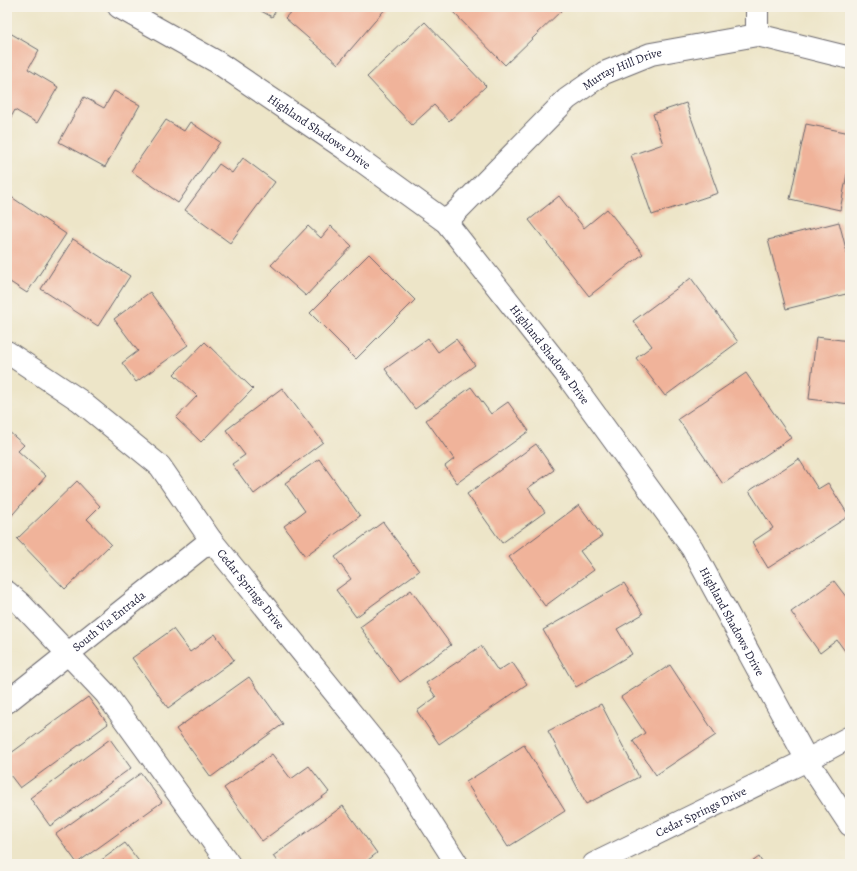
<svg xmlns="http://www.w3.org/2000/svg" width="857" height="871" font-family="Alegreya,serif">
<rect width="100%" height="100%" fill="#f7f3e8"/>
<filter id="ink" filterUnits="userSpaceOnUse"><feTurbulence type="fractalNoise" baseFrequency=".025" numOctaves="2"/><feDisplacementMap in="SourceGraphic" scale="8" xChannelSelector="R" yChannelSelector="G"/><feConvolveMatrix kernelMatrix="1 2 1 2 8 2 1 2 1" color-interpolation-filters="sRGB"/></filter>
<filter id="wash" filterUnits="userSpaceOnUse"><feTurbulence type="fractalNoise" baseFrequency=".012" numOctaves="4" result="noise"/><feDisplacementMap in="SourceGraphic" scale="16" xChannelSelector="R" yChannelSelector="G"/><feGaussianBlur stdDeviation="0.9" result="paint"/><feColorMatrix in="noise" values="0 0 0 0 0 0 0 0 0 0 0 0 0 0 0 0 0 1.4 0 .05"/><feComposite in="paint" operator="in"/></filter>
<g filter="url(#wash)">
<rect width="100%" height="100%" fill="#ede5c8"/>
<g id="blocks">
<path fill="#f0b39a" d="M 254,7 L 278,7 L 272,17 Z
M 295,7 L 387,7 L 338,64 L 285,18 Z
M 448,7 L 565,7 L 505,65 Z
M 425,22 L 486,86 L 449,121 L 434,105 L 412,125 L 367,77 Z
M 10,33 L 39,50 L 28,69 L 58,87 L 37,123 L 15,110 L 7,125 L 7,37 Z
M 114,91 L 140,105 L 105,167 L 59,142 L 84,97 L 104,108 Z
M 686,103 L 718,193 L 652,215 L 631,155 L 663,144 L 653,114 Z
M 166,120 L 184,131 L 190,122 L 220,142 L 178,203 L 131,171 Z
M 806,124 L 850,133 L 850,175 L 847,174 L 840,210 L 790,199 Z
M 243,158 L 275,182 L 230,243 L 185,210 L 219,164 L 232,173 Z
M 7,194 L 66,234 L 27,293 L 7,280 Z
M 559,196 L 584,228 L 607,209 L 643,254 L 589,296 L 529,220 Z
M 839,222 L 850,264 L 850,293 L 786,309 L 768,240 Z
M 308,226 L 321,238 L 331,226 L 352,246 L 306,296 L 271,265 Z
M 73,239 L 130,276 L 98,326 L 41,289 Z
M 369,254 L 415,300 L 356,359 L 310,313 Z
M 691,278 L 738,342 L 665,396 L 636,358 L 652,346 L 633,321 Z
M 150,292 L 188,345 L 136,382 L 122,363 L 138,351 L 114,319 Z
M 816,337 L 850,341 L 850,404 L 809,399 Z
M 428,338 L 438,352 L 456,339 L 475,365 L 415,409 L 385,369 Z
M 205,342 L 253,389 L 201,442 L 176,418 L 197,396 L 174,374 Z
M 746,373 L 791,438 L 723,484 L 678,419 Z
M 471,387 L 491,414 L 508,402 L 529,431 L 457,483 L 445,466 L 454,459 L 426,420 Z
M 282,388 L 323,442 L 254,494 L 232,464 L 245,455 L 226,430 Z
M 7,430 L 24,445 L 18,451 L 46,476 L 7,521 Z
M 536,444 L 554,470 L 528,488 L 545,512 L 502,543 L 467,494 Z
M 319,459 L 360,516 L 305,556 L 284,526 L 305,511 L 285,483 Z
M 799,459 L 818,489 L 828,483 L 849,516 L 768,568 L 752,542 L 773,528 L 749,491 Z
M 77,481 L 100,506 L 87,519 L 111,544 L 65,589 L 17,539 Z
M 579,505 L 602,536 L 580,551 L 594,570 L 545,606 L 509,557 Z
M 383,522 L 419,571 L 356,617 L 336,590 L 351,579 L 335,557 Z
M 834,581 L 850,602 L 850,658 L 837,640 L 820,653 L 791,612 Z
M 624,583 L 643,614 L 617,629 L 632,654 L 576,687 L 543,630 Z
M 411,590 L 451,645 L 400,682 L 360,627 Z
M 173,629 L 190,652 L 215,634 L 234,660 L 168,708 L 132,658 Z
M 481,646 L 498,671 L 512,662 L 527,684 L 439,744 L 417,711 L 436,697 L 426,683 Z
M 670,665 L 716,735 L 656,775 L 633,741 L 645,733 L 621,697 Z
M 249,677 L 283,724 L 211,777 L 176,729 Z
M 88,697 L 108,724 L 20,788 L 7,771 L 7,756 Z
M 601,704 L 639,777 L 586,804 L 548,731 Z
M 110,739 L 131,768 L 50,826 L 30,798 Z
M 524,745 L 565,811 L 508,847 L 466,782 Z
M 272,754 L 291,779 L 309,766 L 329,792 L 262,841 L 224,788 Z
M 141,773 L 162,802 L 77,863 L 56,834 Z
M 343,806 L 377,853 L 363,864 L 279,864 L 273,856 Z
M 125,843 L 141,864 L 96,864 Z
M 759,857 L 763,864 L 749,864 Z"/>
</g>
</g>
<g filter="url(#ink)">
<use href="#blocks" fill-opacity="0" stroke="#69666c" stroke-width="1"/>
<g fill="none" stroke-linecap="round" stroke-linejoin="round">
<defs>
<g id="minor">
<path id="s1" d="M 119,7 L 217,62 L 344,148 L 446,222 L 565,373 L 692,548 L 807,760 L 850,825"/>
<path d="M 757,7 L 757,35"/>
<path id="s2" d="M 446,222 L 567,99 L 604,73 L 651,54 L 757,35 L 850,58"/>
<path id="s3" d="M 7,352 L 79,400 L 160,466 L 211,540 L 395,767 L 457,864"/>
<path d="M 7,592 L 21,604 L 106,694 L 229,864"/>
<path id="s4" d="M 7,702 L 211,540"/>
<path id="s5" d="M 594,864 L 807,760 L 850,737"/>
</g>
</defs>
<use href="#minor" stroke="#69666c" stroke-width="24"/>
<use href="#minor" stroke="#fff" stroke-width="22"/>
</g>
</g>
<g text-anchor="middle" stroke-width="4" stroke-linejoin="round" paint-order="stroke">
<g font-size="12" fill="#22223b" stroke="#f7f3e8">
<text dy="4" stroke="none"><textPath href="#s2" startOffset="236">Murray Hill Drive</textPath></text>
<text dy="4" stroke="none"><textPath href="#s1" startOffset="236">Highland Shadows Drive</textPath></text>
<text dy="4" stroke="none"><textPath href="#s1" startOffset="560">Highland Shadows Drive</textPath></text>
<text dy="4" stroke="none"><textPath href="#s3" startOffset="344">Cedar Springs Drive</textPath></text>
<text dy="4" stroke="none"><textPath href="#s4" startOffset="130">South Via Entrada</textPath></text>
<text dy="4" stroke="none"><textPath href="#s1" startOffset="884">Highland Shadows Drive</textPath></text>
<text dy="4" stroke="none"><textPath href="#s5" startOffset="119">Cedar Springs Drive</textPath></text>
</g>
</g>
<rect width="857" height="871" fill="none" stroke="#f7f3e8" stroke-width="24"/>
</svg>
